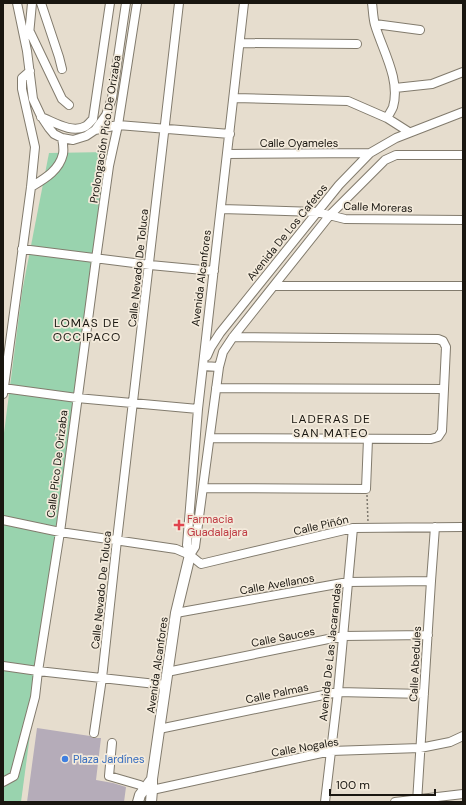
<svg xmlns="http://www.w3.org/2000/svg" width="466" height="805" font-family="'DM Sans',sans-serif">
<rect width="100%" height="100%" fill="#e6ddce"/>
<path fill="#99d3ae" d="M 108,152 L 21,802 L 3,802 L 3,441 L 22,292 L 49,153 Z"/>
<path fill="#b5acb9" d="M 37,728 L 90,736 L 93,738 L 101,738 L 96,780 L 113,783 L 126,787 L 124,802 L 27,802 Z"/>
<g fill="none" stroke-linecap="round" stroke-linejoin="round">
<defs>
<path id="minor" d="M 17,3 L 27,51 L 33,99 L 41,116 L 49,128 L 54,134 L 62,138 L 73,140 L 86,136 L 95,130 L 118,125 L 230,134
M 41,3 L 59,57 L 62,69
M 372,3 C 373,10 373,18 375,25 C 382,49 401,80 393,107 C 392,110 389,114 387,118
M 375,24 L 420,30
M 29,30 L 62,99 L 69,105
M 29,35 L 32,3
M 240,43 L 357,44
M 395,88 L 432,84 L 463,72
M 234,98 L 348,101 L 387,118 L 409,132
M 41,117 C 54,122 72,134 86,126 C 89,124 91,121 93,119 L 110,3
M 95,130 L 106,115 L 112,98 L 126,3
M 227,154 L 370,153
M 31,187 C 44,179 59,171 63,154 C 64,149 63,143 62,138
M 221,209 L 317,212 L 345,219 L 463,220
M 22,249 L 150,265 L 214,271
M 274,286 L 463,286
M 207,356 L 211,347 L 220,333 L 339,185 L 370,153 L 396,138 L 463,112
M 203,366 L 219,367
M 3,388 L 77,398 L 198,409
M 216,388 L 444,389
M 3,394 L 31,187 L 35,147 L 22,89 L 22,78 L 30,71
M 210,438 L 431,439 L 438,437 L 442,431 L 446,347 L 443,341 L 438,339 L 233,337
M 203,488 L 366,489 L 368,439
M 3,520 L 60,532 L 176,549 L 190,555 L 201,564 L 353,528 L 463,527
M 190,555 L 187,545 L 198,409 L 244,3
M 190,555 L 195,547 L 219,367 L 223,352 L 233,337 L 330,215 L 385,160 L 396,155 L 463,155
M 176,613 L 348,582 L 431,581
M 3,666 L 38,671 L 165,685
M 167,672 L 343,636 L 428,635
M 159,729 L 338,692 L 424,694
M 94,733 L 102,678 L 117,540 L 179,3
M 112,743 L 109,776 L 140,785 L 144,788 L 152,790 L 331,751 L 420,748 L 450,742 L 463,736
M 3,782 L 14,776 L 35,697 L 38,671 L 60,532 L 96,259 L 109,166 L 118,125 L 137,3
M 325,802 L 338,692 L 353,528
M 395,802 L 463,794
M 417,802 L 431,581 L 435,527"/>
<path id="major" d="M 138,802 L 140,795 L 152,779
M 151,802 L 152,790 L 152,779 L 176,613 L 190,555"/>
</defs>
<use href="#minor" stroke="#827b6d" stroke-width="10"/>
<use href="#major" stroke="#827b6d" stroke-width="12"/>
<path stroke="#7f796f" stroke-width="1.5" stroke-dasharray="2 2" stroke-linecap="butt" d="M 367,495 L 368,522"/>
<use href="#minor" stroke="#fff" stroke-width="8"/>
<use href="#major" stroke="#fff" stroke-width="10"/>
</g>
<path fill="#e0444e" stroke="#f3eadb" stroke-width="1.5" d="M177 519h4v4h4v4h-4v4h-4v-4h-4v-4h4z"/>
<circle fill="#3f7fe0" stroke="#f3eadb" stroke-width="1.5" cx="65" cy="759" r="4"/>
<g text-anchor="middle" stroke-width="3.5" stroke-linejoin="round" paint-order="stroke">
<g font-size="11" fill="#191610" stroke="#f3eadb">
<text transform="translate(105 129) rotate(-81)" y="4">Prolongación Pico De Orizaba</text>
<text x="299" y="147">Calle Oyameles</text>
<text transform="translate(378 207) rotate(2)" y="4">Calle Moreras</text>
<text transform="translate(287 232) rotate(-51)" y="4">Avenida De Los Cafetos</text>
<text transform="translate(138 268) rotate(-84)" y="4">Calle Nevado De Toluca</text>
<text transform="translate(201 278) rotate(-83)" y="4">Avenida Alcanfores</text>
<text transform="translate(57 464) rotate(-83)" y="4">Calle Pico De Orizaba</text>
<text transform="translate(321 525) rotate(-13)" y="4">Calle Piñón</text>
<text transform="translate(277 584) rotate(-10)" y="4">Calle Avellanos</text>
<text transform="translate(101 590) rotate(-84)" y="4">Calle Nevado De Toluca</text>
<text transform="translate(283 637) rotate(-11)" y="4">Calle Sauces</text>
<text transform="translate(330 652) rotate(-84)" y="4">Avenida De Las Jacarandas</text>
<text transform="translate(415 664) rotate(-87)" y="4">Calle Abedules</text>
<text transform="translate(157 665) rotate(-82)" y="4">Avenida Alcanfores</text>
<text transform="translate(277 693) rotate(-12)" y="4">Calle Palmas</text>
<text transform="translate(305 747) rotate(-10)" y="4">Calle Nogales</text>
</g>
<g font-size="11" fill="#be3a42" stroke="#f3eadb" text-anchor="start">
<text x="187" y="523">Farmacia<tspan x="187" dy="13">Guadalajara</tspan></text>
</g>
<g font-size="11" fill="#366cbe" stroke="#f3eadb" text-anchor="start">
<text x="73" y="763">Plaza Jardínes</text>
</g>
<g font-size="12" letter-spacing="1" fill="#191610" stroke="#f3eadb">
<text x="87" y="327">LOMAS DE<tspan x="87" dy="14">OCCIPACO</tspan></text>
<text x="331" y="423">LADERAS DE<tspan x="331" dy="14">SAN MATEO</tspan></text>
</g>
</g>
<rect width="466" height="805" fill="none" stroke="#191610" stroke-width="8"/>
<path d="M330 789v6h105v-6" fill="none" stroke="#191610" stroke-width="2"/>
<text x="336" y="789" font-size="12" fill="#191610" stroke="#f3eadb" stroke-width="3" paint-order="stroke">100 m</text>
</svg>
